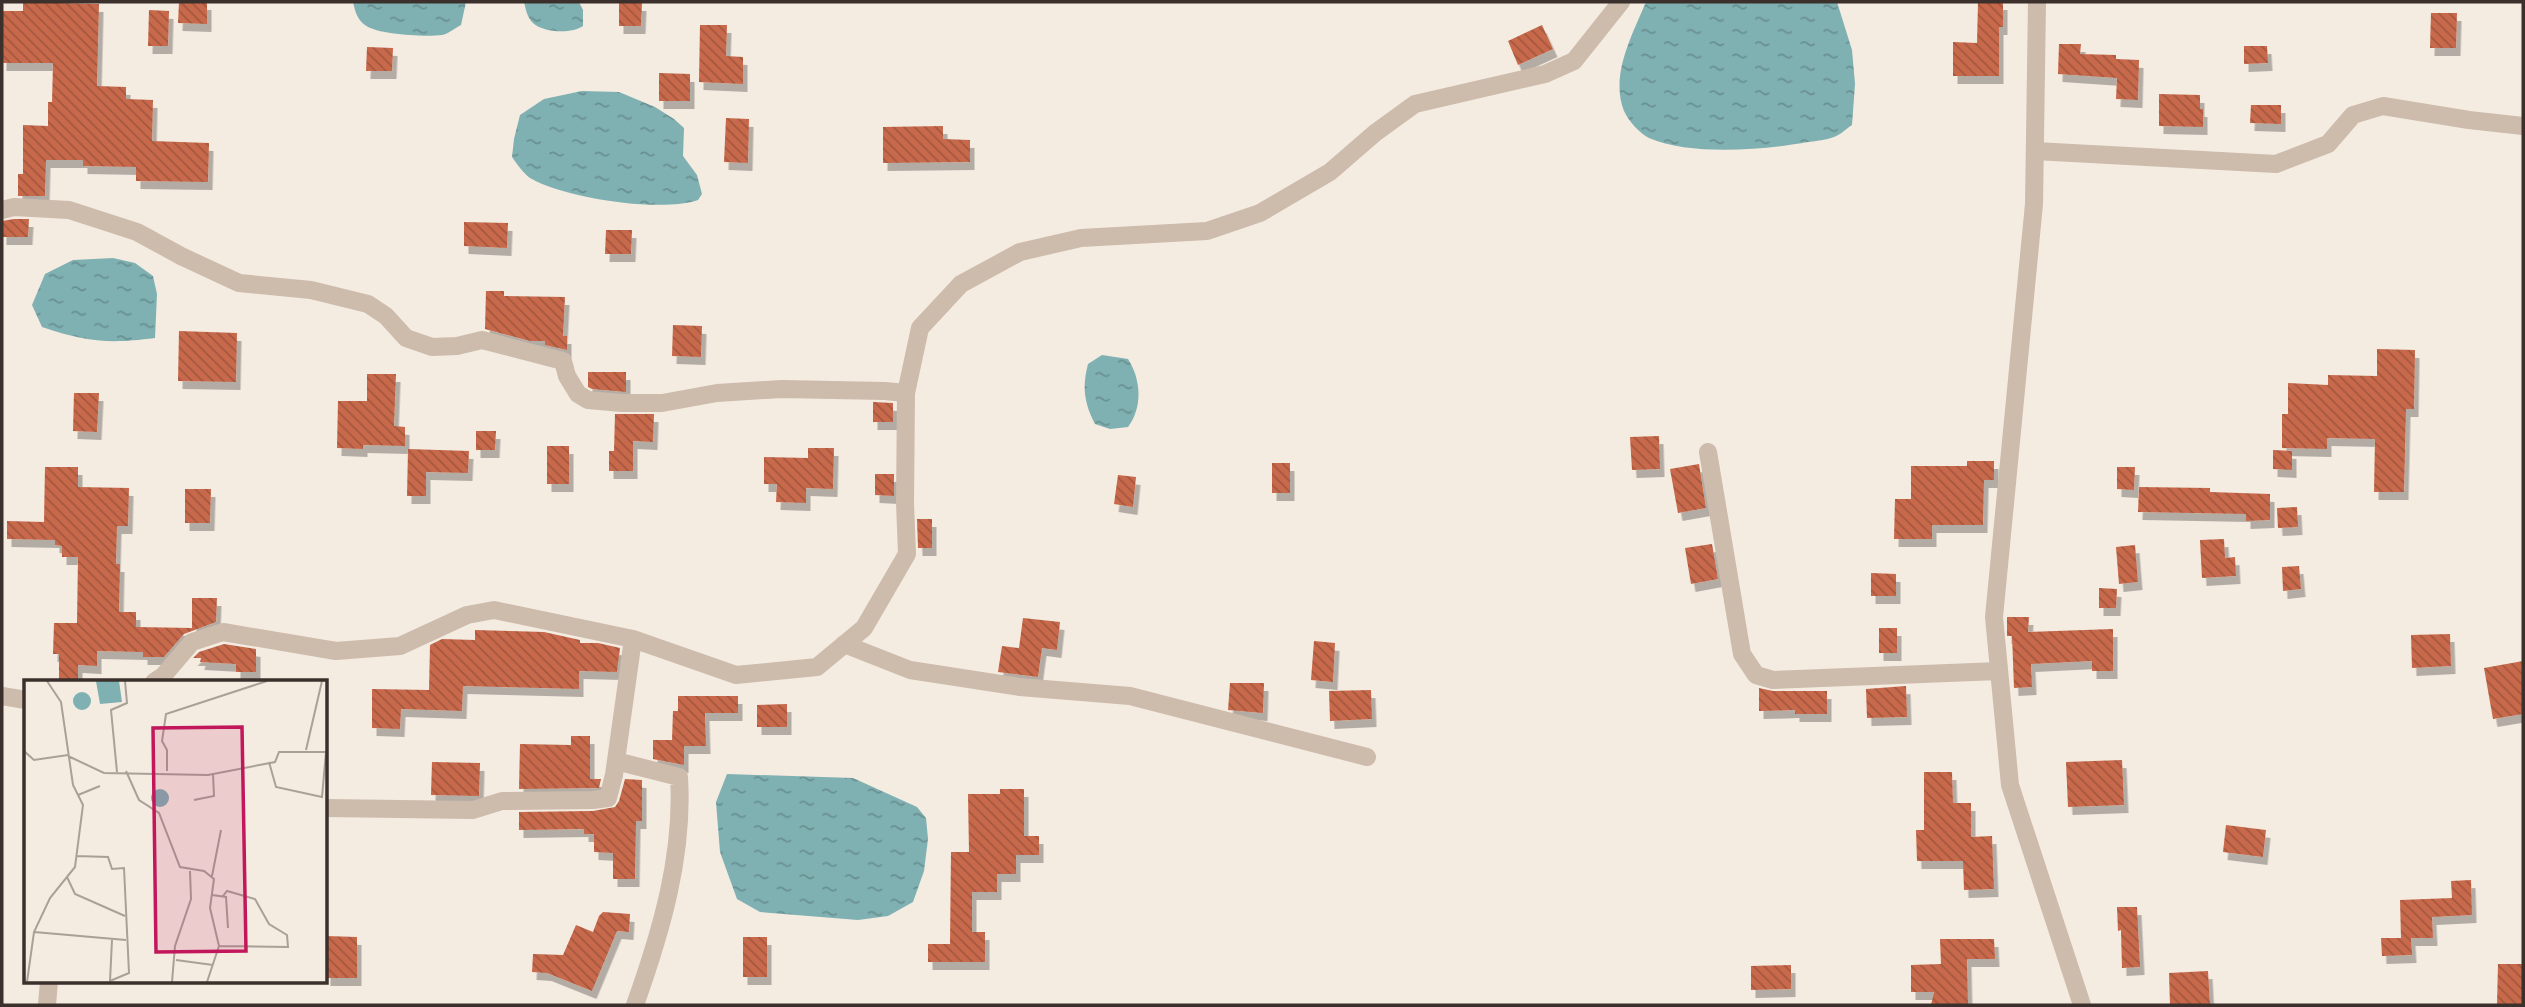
<svg xmlns="http://www.w3.org/2000/svg" width="2525" height="1007" font-family="'Golos Text',sans-serif">
<defs>
<pattern id="water-ripples" width="26" height="14" patternUnits="userSpaceOnUse" patternTransform="scale(1.75)"><rect width="26" height="14" fill="#7fb0b2"/><path d="M2 4q2-2 4 0t4 0M15 11q2-2 4 0t4 0" fill="none" stroke="#699091"/></pattern>
<pattern id="building-back-hatch" width="6" height="6" patternUnits="userSpaceOnUse" patternTransform="scale(1.75)"><rect width="6" height="6" fill="#c8694b"/><path d="M-1 5l2 2M0 0l6 6M5-1l2 2" fill="none" stroke="#a4573f"/></pattern>
<filter id="shadow"><feDropShadow dx="4.5" dy="8" stdDeviation="0" flood-color="#0004"/></filter>
</defs>
<rect width="100%" height="100%" fill="#f4ebe1"/>
<path fill="url(#water-ripples)" d="M 353,2 L 466,2 L 461,25 C 455,28 448,34 442,35 C 426,37 378,35 365,25 C 357,19 355,11 353,2 Z
M 524,2 L 579,2 L 583,10 L 583,26 C 572,34 544,33 533,23 C 527,17 526,10 524,2 Z
M 1648,2 L 1837,2 L 1852,50 L 1855,84 L 1852,125 C 1846,129 1840,135 1834,137 C 1826,140 1816,141 1808,142 C 1763,150 1691,156 1649,138 C 1640,134 1628,120 1624,111 C 1610,75 1632,36 1645,4 Z
M 582,91 L 619,92 L 655,107 L 674,119 L 684,128 L 683,156 L 697,175 L 702,194 L 698,200 C 660,213 564,198 530,178 C 523,173 517,164 512,157 L 514,139 L 520,115 L 544,99 Z
M 113,258 L 135,263 L 153,276 L 157,294 L 155,338 C 108,344 87,342 42,327 L 32,305 L 45,274 L 73,260 Z
M 1102,355 L 1128,359 C 1141,379 1143,407 1128,427 L 1110,429 L 1095,424 C 1084,403 1082,387 1088,364 Z
M 727,774 L 853,778 L 917,807 L 926,818 L 928,839 L 924,871 L 913,902 L 888,916 L 858,920 L 760,912 L 737,899 L 720,852 L 716,802 Z"/>
<path fill="url(#building-back-hatch)" filter="url(#shadow)" d="M 23,2 L 99,4 L 97,86 L 126,87 L 126,99 L 153,100 L 152,141 L 209,143 L 208,182 L 136,181 L 136,167 L 83,166 L 83,160 L 46,160 L 45,196 L 18,196 L 18,174 L 23,174 L 23,125 L 48,126 L 48,102 L 52,102 L 53,63 L 2,63 L 2,11 L 23,11 Z
M 179,2 L 207,2 L 207,24 L 178,23 Z
M 1978,2 L 2003,2 L 2003,27 L 1999,27 L 1999,76 L 1953,76 L 1953,42 L 1977,43 Z
M 619,3 L 642,3 L 641,26 L 619,26 Z
M 149,10 L 169,11 L 168,46 L 148,46 Z
M 2431,13 L 2457,13 L 2456,48 L 2430,48 Z
M 700,25 L 727,25 L 726,56 L 743,57 L 743,84 L 699,82 Z
M 1542,25 L 1553,49 L 1518,65 L 1508,41 Z
M 2059,44 L 2081,44 L 2080,54 L 2116,55 L 2116,59 L 2139,60 L 2138,100 L 2116,99 L 2117,78 L 2058,74 Z
M 2244,46 L 2267,46 L 2268,63 L 2244,64 Z
M 367,47 L 393,48 L 392,71 L 366,71 Z
M 659,73 L 690,74 L 690,101 L 659,101 Z
M 2159,94 L 2200,95 L 2200,109 L 2203,109 L 2203,127 L 2159,126 Z
M 2251,105 L 2281,105 L 2281,124 L 2250,123 Z
M 726,118 L 749,119 L 748,163 L 724,162 Z
M 943,126 L 943,139 L 970,140 L 970,162 L 883,163 L 883,127 Z
M 14,219 L 29,219 L 28,237 L 2,237 L 2,221 Z
M 464,222 L 508,223 L 507,248 L 464,246 Z
M 606,230 L 632,230 L 631,254 L 605,254 Z
M 486,291 L 504,291 L 504,296 L 565,297 L 563,336 L 567,336 L 567,350 L 545,345 L 545,341 L 530,341 L 485,329 Z
M 673,325 L 702,326 L 701,357 L 672,356 Z
M 179,331 L 237,333 L 236,382 L 178,381 Z
M 2377,349 L 2415,350 L 2414,409 L 2406,409 L 2404,492 L 2374,492 L 2375,439 L 2327,438 L 2327,449 L 2282,448 L 2282,414 L 2288,414 L 2288,383 L 2328,385 L 2328,375 L 2377,376 Z
M 588,372 L 626,372 L 626,392 L 592,389 L 588,387 Z
M 367,374 L 396,374 L 394,426 L 405,427 L 405,446 L 363,445 L 363,449 L 337,448 L 338,401 L 367,401 Z
M 74,393 L 99,393 L 97,432 L 73,431 Z
M 873,402 L 893,403 L 893,422 L 873,422 Z
M 615,414 L 654,414 L 653,442 L 633,441 L 633,471 L 609,471 L 609,451 L 614,451 Z
M 476,431 L 496,431 L 495,450 L 476,450 Z
M 1659,436 L 1660,469 L 1632,470 L 1630,437 Z
M 547,446 L 569,446 L 569,484 L 547,484 Z
M 808,448 L 834,448 L 833,489 L 806,488 L 806,503 L 776,502 L 777,484 L 764,484 L 764,457 L 808,458 Z
M 408,449 L 469,451 L 468,473 L 426,472 L 426,496 L 407,496 Z
M 2273,450 L 2292,451 L 2292,470 L 2273,469 Z
M 1967,461 L 1994,461 L 1994,480 L 1984,480 L 1983,525 L 1932,525 L 1932,539 L 1894,539 L 1895,499 L 1911,499 L 1911,466 L 1967,466 Z
M 1272,463 L 1290,463 L 1290,493 L 1272,493 Z
M 1699,464 L 1706,508 L 1678,513 L 1670,469 Z
M 45,467 L 78,467 L 78,487 L 129,488 L 128,526 L 117,526 L 116,564 L 120,564 L 119,612 L 136,612 L 136,627 L 192,628 L 192,598 L 217,598 L 216,622 L 184,634 L 164,657 L 143,657 L 143,652 L 97,651 L 97,666 L 78,665 L 78,682 L 59,682 L 59,654 L 53,654 L 54,623 L 77,623 L 78,557 L 62,557 L 62,546 L 55,545 L 55,540 L 7,539 L 7,521 L 44,522 Z
M 2117,467 L 2135,467 L 2134,490 L 2117,489 Z
M 875,474 L 894,474 L 894,496 L 875,495 Z
M 1118,475 L 1136,477 L 1133,507 L 1114,504 Z
M 2139,487 L 2210,488 L 2210,492 L 2270,494 L 2270,520 L 2246,521 L 2246,514 L 2138,512 Z
M 185,489 L 211,489 L 210,523 L 185,523 Z
M 2297,507 L 2298,527 L 2278,528 L 2277,508 Z
M 917,519 L 932,519 L 932,548 L 918,548 Z
M 2224,539 L 2225,558 L 2235,557 L 2236,576 L 2202,578 L 2200,540 Z
M 1712,544 L 1718,579 L 1691,584 L 1685,548 Z
M 2135,545 L 2138,582 L 2119,584 L 2116,547 Z
M 2299,566 L 2301,589 L 2283,591 L 2282,567 Z
M 1871,573 L 1896,574 L 1896,596 L 1871,596 Z
M 2099,588 L 2117,589 L 2116,608 L 2099,608 Z
M 2007,617 L 2029,617 L 2028,632 L 2113,629 L 2113,671 L 2092,671 L 2092,661 L 2031,664 L 2032,687 L 2014,688 L 2012,636 L 2007,636 Z
M 1023,618 L 1060,622 L 1057,650 L 1042,648 L 1038,677 L 998,672 L 1002,646 L 1019,648 Z
M 1879,628 L 1897,628 L 1897,653 L 1879,653 Z
M 475,630 L 544,632 L 580,640 L 580,643 L 598,643 L 620,648 L 617,672 L 579,671 L 579,689 L 463,686 L 462,711 L 401,709 L 400,729 L 372,728 L 372,689 L 429,690 L 430,645 L 442,639 L 475,640 Z
M 2450,634 L 2451,666 L 2412,668 L 2411,635 Z
M 1314,641 L 1335,643 L 1333,682 L 1311,680 Z
M 224,644 L 256,649 L 256,672 L 236,672 L 236,664 L 200,662 L 201,658 L 193,658 L 199,652 Z
M 2523,661 L 2523,714 L 2493,719 L 2484,668 Z
M 1230,683 L 1264,683 L 1263,713 L 1228,710 Z
M 1906,686 L 1907,717 L 1867,718 L 1866,689 Z
M 1759,688 L 1773,691 L 1827,691 L 1827,714 L 1795,714 L 1795,710 L 1759,711 Z
M 1371,690 L 1372,719 L 1330,721 L 1329,691 Z
M 678,696 L 738,696 L 738,713 L 705,713 L 706,746 L 684,746 L 684,765 L 653,759 L 653,740 L 672,740 L 673,711 L 678,711 Z
M 787,704 L 787,727 L 757,727 L 757,705 Z
M 571,736 L 590,736 L 590,779 L 601,779 L 599,788 L 519,789 L 520,744 L 571,745 Z
M 2122,760 L 2124,805 L 2068,807 L 2066,762 Z
M 432,762 L 480,763 L 479,796 L 431,795 Z
M 1924,772 L 1952,772 L 1953,803 L 1971,803 L 1971,837 L 1992,836 L 1994,889 L 1964,890 L 1963,861 L 1917,861 L 1916,830 L 1924,830 Z
M 625,779 L 642,780 L 642,821 L 636,821 L 635,879 L 613,879 L 613,853 L 594,852 L 594,834 L 584,834 L 584,829 L 519,830 L 519,812 L 593,811 L 615,807 L 619,801 Z
M 1000,789 L 1024,789 L 1024,836 L 1039,836 L 1039,855 L 1016,855 L 1016,874 L 997,874 L 997,892 L 972,892 L 972,932 L 985,932 L 985,962 L 928,962 L 928,944 L 950,944 L 951,852 L 969,852 L 968,794 L 1000,794 Z
M 2226,825 L 2266,830 L 2263,857 L 2223,852 Z
M 2471,880 L 2472,915 L 2432,917 L 2433,938 L 2411,938 L 2412,955 L 2382,956 L 2381,938 L 2401,938 L 2400,900 L 2452,898 L 2451,881 Z
M 2117,907 L 2137,907 L 2140,967 L 2122,968 L 2121,930 L 2118,931 Z
M 603,912 L 630,914 L 629,932 L 617,931 L 592,991 L 547,973 L 532,972 L 533,954 L 563,955 L 576,925 L 593,932 L 599,916 Z
M 326,936 L 357,937 L 357,978 L 326,978 Z
M 743,937 L 767,937 L 767,977 L 743,977 Z
M 1940,939 L 1994,939 L 1995,959 L 1967,959 L 1968,1005 L 1931,1005 L 1934,992 L 1911,992 L 1911,965 L 1941,964 Z
M 2498,964 L 2523,964 L 2523,1005 L 2497,1005 Z
M 1791,965 L 1791,989 L 1751,990 L 1751,966 Z
M 2208,971 L 2210,1005 L 2170,1005 L 2169,973 Z"/>
<g fill="none" stroke-linecap="round" stroke-linejoin="round">
<path stroke="#cdbbac" stroke-width="18" d="M 2037,2 L 2034,204 L 1994,617 L 2010,785 L 2082,1005
M 2035,151 L 2276,164 L 2328,144 L 2353,115 L 2383,106 L 2469,120 L 2523,126
M 2,210 L 14,207 L 69,210 L 137,232 L 181,256 L 239,283 L 311,290 L 368,304 L 386,316 L 406,338 L 432,347 L 457,346 L 482,340 L 563,361 L 567,376 L 578,394 L 588,400 L 622,403 L 662,403 L 717,393 L 782,389 L 885,391 L 906,393
M 1708,452 L 1742,654 L 1756,675 L 1773,680 L 1999,671
M 844,644 L 910,670 L 1020,687 L 1130,696 L 1367,757
M 154,682 L 163,676 L 192,642 L 223,632 L 336,651 L 400,646 L 467,615 L 494,610 L 633,639 L 736,675 L 817,667 L 864,628 L 907,554 L 905,503 L 906,393 L 920,328 L 961,284 L 1020,252 L 1081,238 L 1207,231 L 1260,213 L 1330,172 L 1375,133 L 1415,104 L 1545,74 L 1574,61 L 1621,2
M 2,696 L 26,700
M 616,761 L 679,777 C 684,855 661,932 635,1005
M 326,808 L 473,810 L 502,801 L 593,800 L 608,798 L 614,775 L 633,639
M 47,1005 L 49,981"/>
</g>
<g transform="translate(24 680)">
<rect width="303" height="303" fill="#f4ebe1"/>
<path d="M 72,1 L 95,1 L 98,22 L 76,24 ZM49 21a9 9 0 1 1 18 0a9 9 0 1 1-18 0ZM127 118a9 9 0 1 1 18 0a9 9 0 1 1-18 0Z" fill="#7fb0b2"/>
<path fill="none" stroke="#aaa098" stroke-width="2" d="M 282,70 L 298,1M 0,71 L 10,80 L 44,75M 44,76 L 80,93 L 184,95 L 251,82 L 255,72 L 303,72M 245,82 L 252,107 L 298,117 L 302,72M 102,91 L 115,120 L 135,133 L 156,187 L 180,191 L 190,199 L 186,228 L 195,266 L 183,302M 143,91 L 143,70 L 138,61 L 142,34 L 243,1M 93,92 L 87,30 L 103,23 L 101,1M 54,115 L 76,106M 170,120 L 190,116 L 189,94M 53,176 L 84,177 L 88,189 L 100,188 L 105,293 L 86,301 L 88,260M 188,196 L 197,150M 43,197 L 51,214 L 101,236M 188,215 L 202,217 L 204,248M 10,252 L 102,260M 195,266 L 264,267 L 263,255 L 245,244 L 231,219 L 203,211 L 199,216M 152,280 L 189,285M 3,302 L 10,252 L 26,218 L 51,187 L 59,125 L 49,105 L 37,22 L 23,1M 148,302 L 151,266 L 167,219 L 166,191"/>
<path fill="#c2185b" fill-opacity="0.15" stroke="#c2185b" stroke-width="3.5" d="M 218,47 L 222,271 L 132,272 L 129,48 Z"/>
<rect width="303" height="303" fill="none" stroke="#3b302b" stroke-width="3.5"/>
</g>
<rect width="2525" height="1007" fill="none" stroke="#3b302b" stroke-width="7"/>
</svg>
